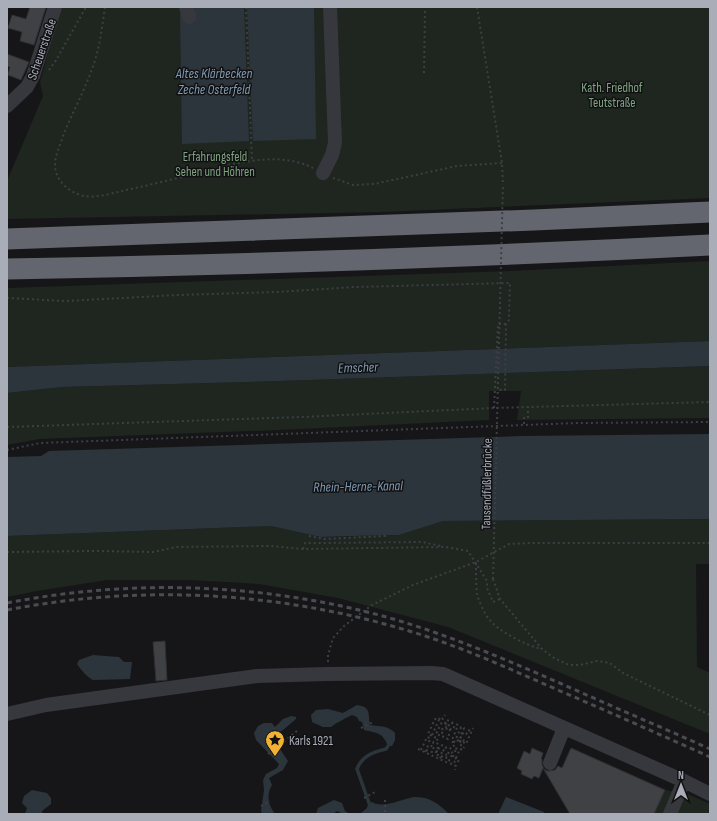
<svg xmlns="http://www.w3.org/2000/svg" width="717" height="821" font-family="'Sofia Sans Condensed',sans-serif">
<rect width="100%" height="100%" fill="#161618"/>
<path fill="#1e261f" d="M 61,7 L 710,7 L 710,198 L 382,212 L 7,219 L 7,181 L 43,96 L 40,82 Z
M 710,261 L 710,341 L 7,367 L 7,288 L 510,271 Z
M 710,366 L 710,418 L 517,420 L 521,391 L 489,391 L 489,420 L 279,430 L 39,439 L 7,445 L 7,393 L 62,387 L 279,381 Z
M 710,519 L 710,564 L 696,564 L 697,667 L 710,673 L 710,734 L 448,627 L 338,598 L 259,584 L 190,580 L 107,580 L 37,591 L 7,597 L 7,536 L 271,526 L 320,537 L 399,535 L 443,521 Z
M 665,790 L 685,793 L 710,804 L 710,814 L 654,814 Z"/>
<path fill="#2c353c" d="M 191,7 L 244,7 L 249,141 L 182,144 L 180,10 Z
M 247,7 L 314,7 L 316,139 L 253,141 Z
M 710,341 L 710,366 L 279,381 L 62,387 L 7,393 L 7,367 Z
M 710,434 L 710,519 L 443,521 L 399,535 L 353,536 L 320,537 L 271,526 L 7,536 L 7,457 L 41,456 L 49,451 L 522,436 Z
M 93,655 L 119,657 L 124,662 L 132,662 L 130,679 L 93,680 C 86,676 82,671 77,664 L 79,660 Z
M 357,705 C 371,707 368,713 370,725 C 380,727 388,725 395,733 L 395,740 L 392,746 L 388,746 C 383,733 378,733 364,730 L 362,722 L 359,721 L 357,717 L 352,715 C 346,718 336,723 331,727 L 323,727 L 312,722 L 311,715 L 316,710 L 328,709 L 343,713 Z
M 291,716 L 296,717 L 296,719 L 283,730 L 277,733 L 273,731 L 270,733 L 273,744 L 278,746 L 288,761 L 283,770 L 269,778 L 272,785 C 266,796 268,804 275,814 L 262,814 L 261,811 L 264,790 L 263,780 L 266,774 L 277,768 L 279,764 L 256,740 L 254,733 L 258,726 L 264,723 L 272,723 L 275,727 L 283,719 Z
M 32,790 L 47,793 L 51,798 L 51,804 L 42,811 L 42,814 L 25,814 L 27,808 L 22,803 L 24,796 Z
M 414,797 C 430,797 438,803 449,814 L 360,814 L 367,808 L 368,804 L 372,802 C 383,809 402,799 414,797 Z
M 506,797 L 544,812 L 545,814 L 498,814 Z
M 334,800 L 342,803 L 345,811 L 350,814 L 343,814 L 337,811 L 333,814 L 316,814 L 318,808 Z"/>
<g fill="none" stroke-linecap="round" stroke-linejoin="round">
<path stroke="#2c353c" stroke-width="3.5" d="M 369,803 L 357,769 C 362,756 373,752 386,749 L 388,746"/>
</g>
<path fill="#404145" stroke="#303034" d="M 30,7 L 46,7 L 34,45 L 20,41 L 22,32 L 8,28 L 12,15 L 26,19 Z
M 7,54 L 29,62 L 21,80 L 8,75 L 10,67 L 7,66 Z
M 165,641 L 167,680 L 156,681 L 153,642 Z
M 532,748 L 543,753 L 541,759 L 542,759 L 542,765 L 544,769 L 547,771 L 555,770 L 558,766 L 562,768 L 571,748 L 665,790 L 654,814 L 570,814 L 543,768 L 539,778 L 534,776 L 532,779 L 521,774 L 522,771 L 517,768 L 524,751 L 530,754 Z"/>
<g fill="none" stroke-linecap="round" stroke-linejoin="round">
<path stroke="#3d3f44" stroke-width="2" stroke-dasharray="2 3" stroke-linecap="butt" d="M 105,7 C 102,27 100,47 93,66 C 85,90 72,113 63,136 C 60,146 55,155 55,165 C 55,181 70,193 84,196 C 98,198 113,193 126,190 C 150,185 174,179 197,173 C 234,164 277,150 313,168
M 246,7 L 252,161
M 477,7 L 502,163 L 503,184
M 49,70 L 55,62 L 86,7
M 424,73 L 425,7
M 333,178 L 353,185 L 374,184 L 457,166 L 502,163
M 7,298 L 66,301 L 178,295 L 277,292 L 355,287 L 510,283 L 509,320 L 506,324 L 505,390 L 497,390
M 494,408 L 498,324 L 506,324
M 524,424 L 524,418 L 528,418 L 528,407
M 7,427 L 301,417 L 494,408 L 710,402
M 7,450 L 40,443 L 577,423 L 710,422
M 309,536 L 324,539 L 386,536
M 303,549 L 305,543 L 320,543 L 422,542 L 441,546
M 7,552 L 94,551 L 153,552 L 176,547 L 270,546 L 303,549 L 446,547 L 468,551 L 487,581 L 487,588 L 493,602 L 500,599
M 476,563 C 476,573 476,584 477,594 C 478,599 485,615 489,619 C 499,632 527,646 542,649
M 493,579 L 500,599 L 542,649 L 554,658 L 569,665 L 580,665 L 597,661 L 610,663 L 623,673 L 710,715
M 328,662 L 328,655 L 333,638 L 344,626 L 372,605 L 413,585 L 476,562 L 509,544 L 532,543 L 710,543
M 446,723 L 444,726 L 452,730 L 454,727 L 456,728
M 361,728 L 373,722
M 450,729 L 448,739 L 443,737 L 444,734 L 441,732 L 442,729 L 446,730 L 448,725 L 451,726 L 452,723
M 462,733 L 466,735 L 468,730 L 471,731
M 432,735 L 439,720
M 453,741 L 452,745 L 457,747 L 455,751
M 461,741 L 459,744 L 464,747
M 463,742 L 466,744 L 473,728
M 438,748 L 445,751 L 446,747 L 436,743 L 439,735 L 436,734 L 442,722 L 446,723 L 447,720 L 458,725 L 452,740 L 456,743 L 458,740 L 456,739 L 461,727 L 464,728 L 460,737 L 464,739 L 463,742 L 458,740
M 418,749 L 448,763 L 451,756 L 459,760 L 457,763 L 453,761 L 451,764 L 456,766 L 455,770
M 433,749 L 434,747 L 438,748 L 435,754 L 441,756 L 440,759
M 421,750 L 427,737 L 430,738 L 429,741 L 433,743 L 435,737 L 428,734 L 435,719 L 439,720 L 440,717 L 443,719 L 445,715
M 426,750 L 432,752 L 431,755
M 436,751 L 447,755
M 425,752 L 428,746 L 431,747 L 433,743
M 268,754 L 297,731
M 441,756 L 446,758 L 452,745
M 453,757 L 454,754 L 452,753 L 453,750 L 458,752
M 456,758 L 460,749 L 463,750 L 464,747
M 364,798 L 375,792
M 385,800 L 385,814
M 261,806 L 270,801"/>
<path stroke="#37383d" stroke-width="14" d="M 186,7 L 189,17
M 7,106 L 27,87 L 33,76 L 55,7
M 323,173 L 332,155 L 335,143 L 330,7
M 7,714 L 46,705 L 257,676 L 327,674 L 431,673 L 443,674 L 684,781 L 710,794
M 550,763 L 564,728
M 670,814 L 684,781"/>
<path stroke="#63666e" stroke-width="21" d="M 7,239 L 534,220 L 710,212
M 7,269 C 241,265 476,257 710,245"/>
<path stroke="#4a4c52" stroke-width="3" stroke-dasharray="5 4" stroke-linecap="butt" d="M 7,603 C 130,579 257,583 379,615 C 442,632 502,658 562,684 C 611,706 661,727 710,749
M 7,610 C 147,583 289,592 425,636 C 471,651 514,671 558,690 C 609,712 659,734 710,757"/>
<path stroke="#3d3f44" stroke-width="2" stroke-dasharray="2 3" stroke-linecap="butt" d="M 493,579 L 503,184"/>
</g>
<defs>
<symbol id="sight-pin" viewBox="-11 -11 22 30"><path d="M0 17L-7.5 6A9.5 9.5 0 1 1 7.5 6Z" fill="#f2b134" stroke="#111113"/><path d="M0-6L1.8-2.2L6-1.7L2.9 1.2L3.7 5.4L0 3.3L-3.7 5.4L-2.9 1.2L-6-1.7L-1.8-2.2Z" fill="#111"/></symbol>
</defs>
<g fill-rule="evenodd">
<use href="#sight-pin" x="264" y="729" width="22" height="30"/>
</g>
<g text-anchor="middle" stroke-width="3" stroke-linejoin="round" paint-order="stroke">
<g font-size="13" fill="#a8adb8" stroke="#111113">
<text transform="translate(41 49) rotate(-71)" y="5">Scheuerstraße</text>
<text transform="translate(486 484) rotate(-89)" y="5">Tausendfüßlerbrücke</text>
</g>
<g font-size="13" fill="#7fa381" stroke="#111113">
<text x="612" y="92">Kath. Friedhof<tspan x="612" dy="15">Teutstraße</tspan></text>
<text x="215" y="161">Erfahrungsfeld<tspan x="215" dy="15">Sehen und Höhren</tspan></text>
</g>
<g font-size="13" fill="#a8adb8" stroke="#111113" text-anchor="start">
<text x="289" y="745">Karls 1921</text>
</g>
<g font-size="14" font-style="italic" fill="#7f9bb3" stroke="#111113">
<text x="214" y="78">Altes Klärbecken<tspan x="214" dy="16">Zeche Osterfeld</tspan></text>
<text transform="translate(358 367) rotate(-2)" y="5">Emscher</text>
<text transform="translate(358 486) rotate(-1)" y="5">Rhein-Herne-Kanal</text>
</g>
</g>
<rect width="717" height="821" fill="none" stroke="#a8adb8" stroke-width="16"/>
<g transform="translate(681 785)" stroke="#111113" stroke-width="3" paint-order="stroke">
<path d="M0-3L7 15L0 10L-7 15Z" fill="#a8adb8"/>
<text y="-6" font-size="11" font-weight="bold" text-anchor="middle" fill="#a8adb8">N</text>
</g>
</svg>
